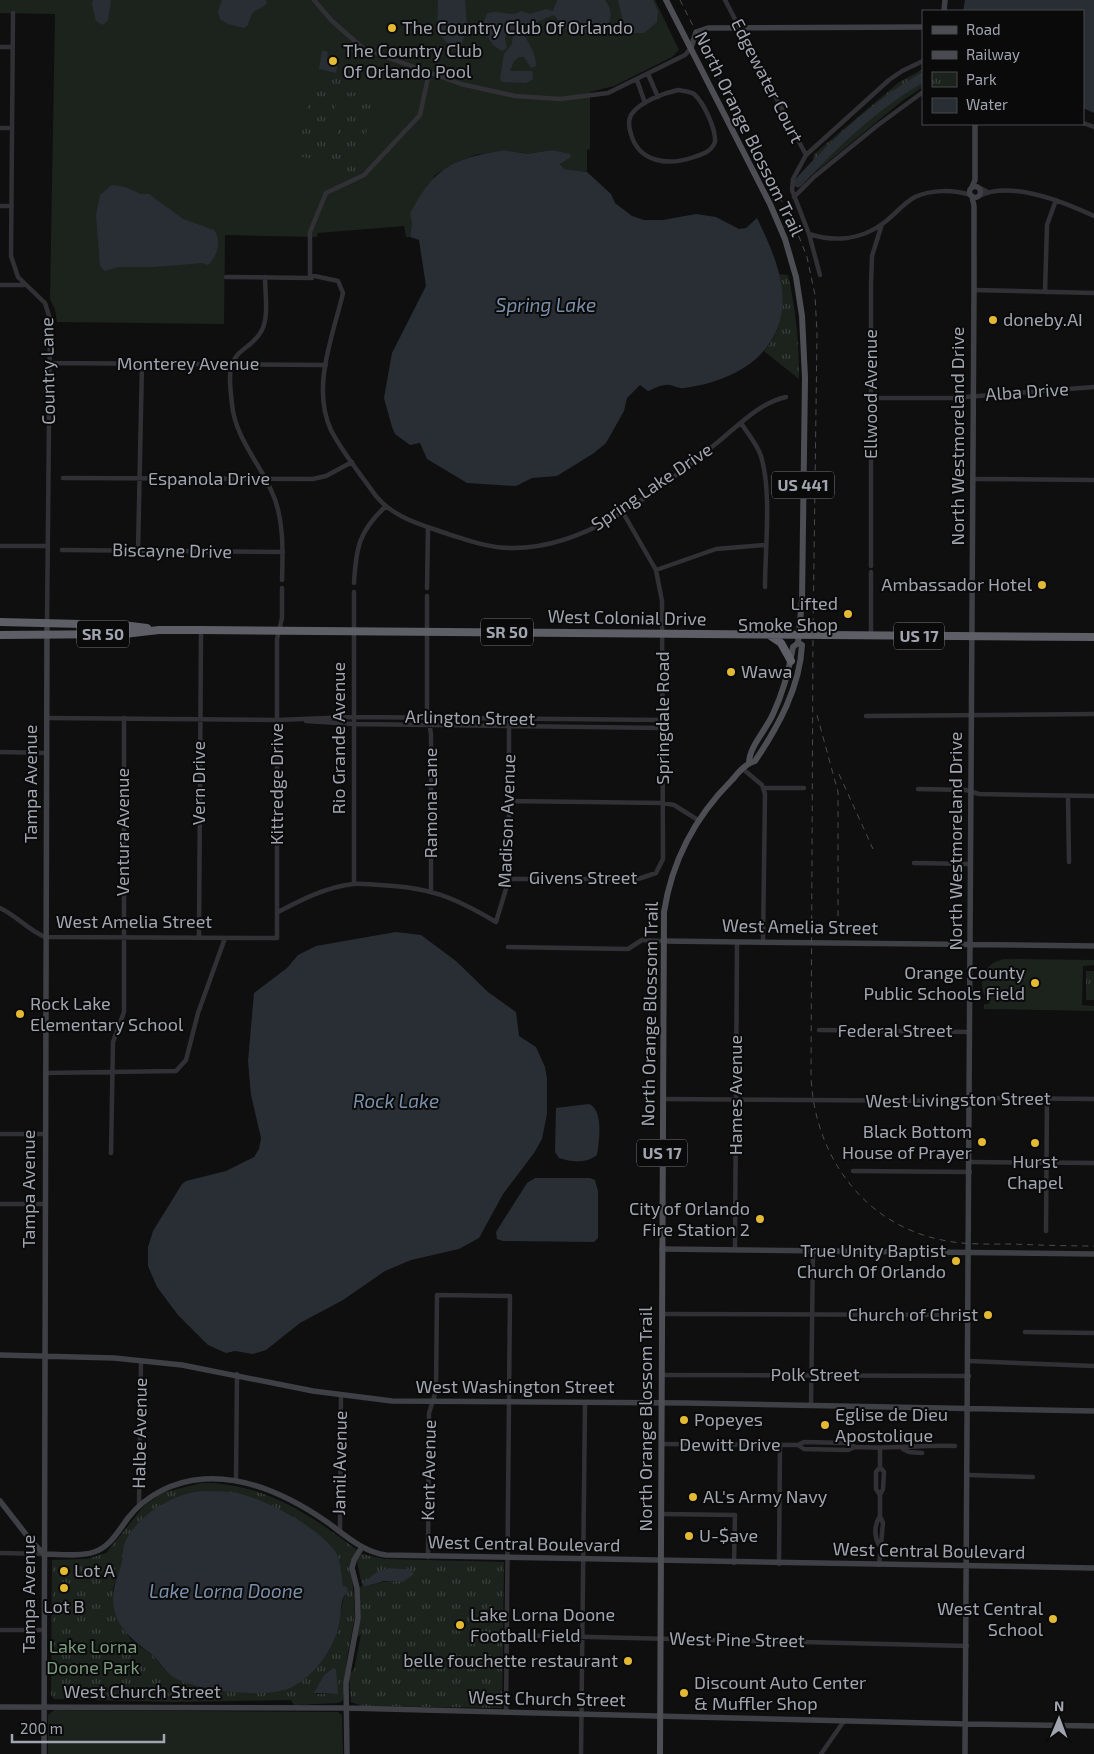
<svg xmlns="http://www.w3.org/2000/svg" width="1094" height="1754" font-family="'Exo 2',sans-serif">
<defs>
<pattern id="park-tufts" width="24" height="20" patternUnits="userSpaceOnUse" patternTransform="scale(1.25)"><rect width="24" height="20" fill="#1c231d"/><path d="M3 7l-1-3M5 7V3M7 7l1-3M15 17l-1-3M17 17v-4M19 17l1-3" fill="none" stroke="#3a403b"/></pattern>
</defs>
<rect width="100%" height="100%" fill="#0f0f10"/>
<path fill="#1c231d" d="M 0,0 L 655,0 L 679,50 L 672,57 L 614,86 L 590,92 L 590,149 L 587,150 L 587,172 L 564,169 L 560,164 L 570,156 L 552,150 L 527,154 L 504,150 L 475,155 L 457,162 L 435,175 L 412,223 L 410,237 L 406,237 L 404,226 L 318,233 L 317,237 L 225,235 L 224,324 L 57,322 L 55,310 L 50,299 L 55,14 L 0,13 Z
M 1006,959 L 1094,960 L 1094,965 L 1083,966 L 1082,1005 L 1094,1006 L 1094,1011 L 984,1009 L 984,1004 L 990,1004 C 975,987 982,961 1006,959 Z
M 54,1710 L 338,1712 L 342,1715 L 343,1754 L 48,1754 L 48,1715 Z"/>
<path fill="url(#park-tufts)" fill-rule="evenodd" d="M 923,69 L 923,87 L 902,101 L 812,175 L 814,154 L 898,83 Z
M 317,74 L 341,79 L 324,161 L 297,156 L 313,77 Z
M 351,92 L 373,96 L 371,121 L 365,123 L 367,127 L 364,148 L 359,151 L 356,175 L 352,177 L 332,173 L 329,169 L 333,148 L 338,146 L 336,142 L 340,121 L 345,118 L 343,115 L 347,93 Z
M 779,274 L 788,275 C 796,310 799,343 799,379 L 764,351 C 783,329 786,302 779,274 Z
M 1086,971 L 1094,971 L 1094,1000 L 1086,1000 Z
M 201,1483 C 264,1483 308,1513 357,1550 L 351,1561 L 355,1615 L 347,1659 L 343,1700 L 339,1703 L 294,1705 L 291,1700 L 175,1702 L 54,1699 L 51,1695 L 52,1560 L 87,1559 L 106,1553 L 144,1506 L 162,1493 ZM 232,1492 L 272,1506 L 286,1515 L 344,1587 L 345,1593 L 334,1639 L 320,1663 L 304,1679 L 279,1691 L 234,1692 L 208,1689 L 184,1682 L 166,1671 L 153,1656 L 131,1640 L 116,1616 L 113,1589 L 122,1563 L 125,1542 L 137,1525 L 191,1493 ZM 333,1668 L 338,1694 L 316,1694 L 324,1675 Z
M 362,1554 L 384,1559 L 504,1562 L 502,1708 L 362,1706 L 351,1702 L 349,1674 L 354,1670 L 361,1634 L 357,1637 L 359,1590 L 362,1585 L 357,1562 L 355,1565 L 358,1555 ZM 393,1568 L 410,1569 L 394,1582 C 385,1580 373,1585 364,1587 L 363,1583 C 375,1578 379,1568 393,1568 Z"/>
<path fill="#292e35" d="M 93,0 L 111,0 L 108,20 L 103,25 L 96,21 L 92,5 Z
M 222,0 L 266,0 L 267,3 C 257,14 254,4 248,25 L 244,28 L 228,24 L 220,19 L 218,11 Z
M 438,0 L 465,0 L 467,27 L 460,50 L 454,50 L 437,32 Z
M 557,0 L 605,0 C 609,6 612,12 610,19 C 606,37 582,33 568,32 L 554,15 L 532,24 L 523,24 C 521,38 536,47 536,66 L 531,68 L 524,57 L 519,57 L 514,61 L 510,71 L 532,71 L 533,79 L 526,83 L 502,82 L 500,78 L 504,54 L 512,44 L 513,34 L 507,33 L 505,39 L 507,48 L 502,51 L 493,45 L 488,37 L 476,34 L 475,30 L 483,24 L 487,14 C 499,8 510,19 521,11 L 530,14 L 546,9 L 553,11 Z
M 618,0 L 653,0 L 658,11 L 657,22 L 644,33 L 631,33 L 623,21 Z
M 965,0 L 1094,0 L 1094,113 L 1083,108 L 1083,11 L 963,11 Z
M 322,50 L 328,52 L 327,59 L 338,61 L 336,73 L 319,69 Z
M 504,150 L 527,154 L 552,150 L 570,154 L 571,157 L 560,164 L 564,169 L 587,172 L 611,194 L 615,203 L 632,216 L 644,220 L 663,220 L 696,214 L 716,217 L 739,229 L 746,228 L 757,218 C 780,266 801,315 757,358 C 738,375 709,385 684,388 C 677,389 672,384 666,385 C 659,385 654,389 648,391 L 640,385 L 627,398 L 624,411 L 606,443 L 594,453 L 557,476 L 532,478 L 516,486 L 467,483 L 427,459 L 420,443 L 410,445 L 395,434 L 392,427 L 384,398 L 392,353 L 426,286 L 419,240 L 410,237 L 412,223 L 410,214 C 435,166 453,159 504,150 Z
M 112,185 L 125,187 L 141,194 L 149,194 L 183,219 L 214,230 C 222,241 218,255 208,265 L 202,263 L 154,267 L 118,267 L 105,271 L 100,266 L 96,215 L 100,195 Z
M 396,932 L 421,935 L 456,961 L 488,992 L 516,1012 L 519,1036 L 536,1047 L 545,1067 L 547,1078 L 547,1114 L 542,1139 L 534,1153 L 503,1194 L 479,1238 L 459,1249 L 411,1260 L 385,1271 L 343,1300 L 300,1323 L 266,1350 L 253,1354 L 235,1351 L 226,1353 L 208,1345 L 178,1315 L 157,1287 L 148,1266 L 148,1247 L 153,1231 L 182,1184 L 186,1181 L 226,1171 L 254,1157 L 259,1149 L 261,1138 L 251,1095 L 248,1061 L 254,993 L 287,968 L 298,955 L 316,946 Z
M 589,1104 C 604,1110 599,1142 597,1155 C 586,1164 571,1162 559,1158 L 555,1152 L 556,1108 Z
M 535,1178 L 590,1178 L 595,1180 L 598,1191 L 598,1238 L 594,1242 L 503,1241 L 497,1239 L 496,1232 L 527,1183 Z
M 232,1492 C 264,1498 315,1525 335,1551 C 341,1559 341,1576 343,1586 L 347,1587 L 348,1592 C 339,1598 342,1614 339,1624 C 334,1649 314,1677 290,1688 C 264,1699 199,1691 175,1678 C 165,1672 160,1662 151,1654 C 137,1643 122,1633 116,1616 C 109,1596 116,1582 121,1565 C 124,1557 122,1549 125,1542 C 136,1518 165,1499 190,1493 C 203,1490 218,1492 232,1492 Z
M 389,1568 L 410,1569 L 414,1574 L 403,1582 L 384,1581 L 364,1587 L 363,1583 L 377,1572 Z
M 333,1668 L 336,1669 L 338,1694 L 314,1693 L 324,1675 Z"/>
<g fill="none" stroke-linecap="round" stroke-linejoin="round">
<path stroke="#292e35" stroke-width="9" d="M 798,183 C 834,143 877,104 923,77"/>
<path stroke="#313135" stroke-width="4.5" d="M 314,0 L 332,21 L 364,49 L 461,84 L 515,96 L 560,99 L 608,93 L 685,55 L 691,48
M 725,0 L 806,155
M 13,13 L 11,256 L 18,277 L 45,303 L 50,319 L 47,624
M 0,47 L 13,47
M 429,73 L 420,115 L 364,175 L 326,193 L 310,232 L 310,275 L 338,281 L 343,293 C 333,336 311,387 331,430 C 342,452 359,472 373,492 C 391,518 423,525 451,535 C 470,541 490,548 510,548 C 588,550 660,488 718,442 C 739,425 759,403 786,397
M 648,74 L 658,97
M 637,80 L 645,103
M 678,90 C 683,91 689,91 694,94 C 704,103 716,129 715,142 C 711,152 703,154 694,157 C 669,166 639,163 631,134 C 629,128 628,121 631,115 C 639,102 664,93 678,90 Z
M 1083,123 L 1094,127
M 0,128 L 12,128
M 980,188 L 988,192
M 979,196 C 1011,180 1064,202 1094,216
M 794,197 L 814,177 L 878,125 L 923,92
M 0,206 L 12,206
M 809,234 C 834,242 860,240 882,224 C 894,216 902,204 915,197 C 932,189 954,190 971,195
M 820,275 L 809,234 L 792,190 L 793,179 L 806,155 L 889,80 L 902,71 L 923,61
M 226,277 L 312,278
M 265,277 C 265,293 269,316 262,330 C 258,338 251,344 244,349 C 225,362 230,383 232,404 C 235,437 258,461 271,490 C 284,516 283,551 282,580
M 0,285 L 24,285
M 974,290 L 1094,293
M 1045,292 L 1047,225 L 1056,200
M 50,363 L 326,365
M 871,398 L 953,398 L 1094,387
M 741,423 C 748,434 757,444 761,456 C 772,493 765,548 765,587
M 63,478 L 313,479 L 326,476 L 352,462
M 973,479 L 1094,480
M 0,546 L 48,546
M 62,550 L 283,552
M 138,551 L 142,364
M 871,566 L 871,283 L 872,256 L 882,224
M 656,570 L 716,549 L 765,545
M 354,583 C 356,548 359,531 385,507
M 427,588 L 428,527
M 354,592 L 354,884
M 427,596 L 427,710 L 431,734 L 431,890
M 871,636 L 871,572
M 866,716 L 1094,714
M 47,718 L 277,720 L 354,717 L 663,720
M 306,721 L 354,724 L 663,728
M 0,752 L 46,753
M 743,769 L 762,785 L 765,794 L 763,942
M 764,788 L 804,788
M 918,789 L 966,790 L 979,794 L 1094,796
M 1068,796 L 1069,862
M 509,801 L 663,803 L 674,805 L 698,820
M 914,863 L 971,864
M 509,879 L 638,879 L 656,873 L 663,859 L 662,601 L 656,570 L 622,511
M 0,908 C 17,916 28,930 45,937 L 277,938 L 277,639 L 282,618 L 282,588
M 278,912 C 301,900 326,887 353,884 C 362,883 371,885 380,885 C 429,887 454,897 496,922 L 509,879 L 509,719
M 199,937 L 201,630
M 508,947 L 628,949 L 642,940 L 663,941
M 819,1030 L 970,1032
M 45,1073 L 176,1071 L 186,1060 L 198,1013 L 225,938
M 663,1099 L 961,1101 L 978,1098 L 1094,1099
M 0,1134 L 44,1134
M 111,1153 L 113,1042 L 124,1012 L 124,718
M 970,1162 L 1094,1163
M 853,1171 L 970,1172
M 0,1204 L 44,1204
M 1046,1231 L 1047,1098
M 735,1249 L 737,942
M 662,1314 L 969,1315
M 1025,1332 L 1094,1333
M 969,1361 L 1094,1366
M 661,1375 L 969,1376
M 811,1406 L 813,1250
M 804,1442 L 848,1443 L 855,1447 L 848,1450 L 804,1449 L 798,1445 Z
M 661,1444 L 798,1445
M 855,1447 C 889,1449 921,1445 955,1446
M 903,1449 L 909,1452 L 922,1453
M 968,1475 L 1033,1477
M 236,1481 L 237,1374
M 880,1495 L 876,1489 L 876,1472 L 880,1467 L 880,1448
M 139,1506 L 141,1361
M 661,1514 L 735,1515 L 734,1563
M 340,1531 L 341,1395
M 879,1545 C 874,1536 874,1525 880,1516
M 0,1553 L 44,1554
M 428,1557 L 429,1413 L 436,1391 L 437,1295 L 510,1296 L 506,1713
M 779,1564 L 780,1446
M 879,1565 L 883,1523 L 880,1516 L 880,1495 L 883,1489 L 884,1472 L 880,1467
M 0,1630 L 45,1630
M 507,1635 L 967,1646
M 581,1754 L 585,1403
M 821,1754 L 844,1721"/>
<path stroke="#3f4045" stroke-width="5.5" d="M 944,11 L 945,0
M 691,48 L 696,32 L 708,28 L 923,27
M969.5 192a5.5 5.5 0 1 1 11 0a5.5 5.5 0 1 1-11 0Z
M 972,187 L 975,180 L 975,124
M 663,941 L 1094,946
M 662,1249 L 1094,1254
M 0,1355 L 114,1358 L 182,1365 L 313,1391 L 392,1401 L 687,1403 L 1094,1411
M 0,1501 L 32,1542 L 44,1554
M 44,1554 C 60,1554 79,1557 94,1552 C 110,1547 119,1530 128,1518 C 146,1495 174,1481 204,1479 C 247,1476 292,1498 327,1522 C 345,1535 363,1552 386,1555 L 1094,1568
M 0,1707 L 347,1708 L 966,1724 L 1094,1726
M 44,1754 L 47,624
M 347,1754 L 346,1683 L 358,1618 L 357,1588 L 352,1568 L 354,1560 L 362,1547
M 965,1754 L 974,290 L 974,206 L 972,196"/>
<path stroke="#4d4e54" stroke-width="6" d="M 749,763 C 749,747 766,730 773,714 C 783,693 789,670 793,647 L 798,643
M 660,1754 L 664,912 C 672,860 695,817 732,780 C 739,772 745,764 755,761 C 778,727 800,687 802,645 L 798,643 L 802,600 L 805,378 L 802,316 L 796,277 L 785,239 L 770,204 L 666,0"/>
<path stroke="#5d5e66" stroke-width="8" d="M 0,622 L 123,625 L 147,628
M 0,635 L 124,634 L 159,630 L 201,630 L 1094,637
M 769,635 L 781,643 L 791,661"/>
<path stroke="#4a4b50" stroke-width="1" stroke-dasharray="6 5" stroke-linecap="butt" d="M 680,0 L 796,229 L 807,257 L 815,295 L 817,334 L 813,635 L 811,1076 C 814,1155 863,1224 942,1240 C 965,1245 988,1244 1011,1244 C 1038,1245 1066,1246 1094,1246
M 817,715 L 838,792 L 838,924
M 839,774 L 873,849"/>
</g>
<g fill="#e4b933" stroke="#0a0a0b" stroke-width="2">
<circle cx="392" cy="28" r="5"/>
<circle cx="333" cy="61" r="5"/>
<circle cx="993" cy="320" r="5"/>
<circle cx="1042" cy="585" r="5"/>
<circle cx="848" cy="614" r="5"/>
<circle cx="731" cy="672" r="5"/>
<circle cx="1035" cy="983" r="5"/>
<circle cx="20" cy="1014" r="5"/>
<circle cx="982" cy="1142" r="5"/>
<circle cx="1035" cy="1143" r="5"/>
<circle cx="760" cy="1219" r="5"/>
<circle cx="956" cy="1261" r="5"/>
<circle cx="988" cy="1315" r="5"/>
<circle cx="684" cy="1420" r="5"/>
<circle cx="825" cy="1425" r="5"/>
<circle cx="693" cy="1497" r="5"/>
<circle cx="689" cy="1536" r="5"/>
<circle cx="64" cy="1571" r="5"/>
<circle cx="64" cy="1588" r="5"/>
<circle cx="1053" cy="1619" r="5"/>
<circle cx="460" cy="1625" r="5"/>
<circle cx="628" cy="1661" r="5"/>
<circle cx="684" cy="1693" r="5"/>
</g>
<g text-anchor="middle" stroke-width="4" stroke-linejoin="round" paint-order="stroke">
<g fill="#0a0a0b" stroke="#74767e" stroke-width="1">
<rect x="772" y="471.5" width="62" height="27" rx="4"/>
<rect x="481" y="618.5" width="52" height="27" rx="4"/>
<rect x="77" y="620.5" width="52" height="27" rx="4"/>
<rect x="894" y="622.5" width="50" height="27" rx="4"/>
<rect x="637" y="1139.5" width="50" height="27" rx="4"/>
</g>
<g font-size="16" font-weight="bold" fill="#a1a5b0">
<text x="803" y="491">US 441</text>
<text x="507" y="638">SR 50</text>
<text x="103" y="640">SR 50</text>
<text x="919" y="642">US 17</text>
<text x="662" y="1159">US 17</text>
</g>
<g font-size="18" fill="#a1a5b0" stroke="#0a0a0b" text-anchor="start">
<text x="402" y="34">The Country Club Of Orlando</text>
<text x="343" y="57">The Country Club<tspan x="343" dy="21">Of Orlando Pool</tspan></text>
<text x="1003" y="326">doneby.AI</text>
<text x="1032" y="591" text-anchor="end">Ambassador Hotel</text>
<text x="838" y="610" text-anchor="end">Lifted<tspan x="838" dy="21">Smoke Shop</tspan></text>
<text x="741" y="678">Wawa</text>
<text x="1025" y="979" text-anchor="end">Orange County<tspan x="1025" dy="21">Public Schools Field</tspan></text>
<text x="30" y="1010">Rock Lake<tspan x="30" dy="21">Elementary School</tspan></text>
<text x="972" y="1138" text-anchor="end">Black Bottom<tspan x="972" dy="21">House of Prayer</tspan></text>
<text x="1035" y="1168" text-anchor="middle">Hurst<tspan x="1035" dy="21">Chapel</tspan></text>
<text x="750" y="1215" text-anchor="end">City of Orlando<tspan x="750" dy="21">Fire Station 2</tspan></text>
<text x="946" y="1257" text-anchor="end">True Unity Baptist<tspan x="946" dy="21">Church Of Orlando</tspan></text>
<text x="978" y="1321" text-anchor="end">Church of Christ</text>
<text x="835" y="1421">Eglise de Dieu<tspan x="835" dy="21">Apostolique</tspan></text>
<text x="694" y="1426">Popeyes</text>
<text x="703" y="1503">AL's Army Navy</text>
<text x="699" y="1542">U-$ave</text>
<text x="74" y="1577">Lot A</text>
<text x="64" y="1613" text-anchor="middle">Lot B</text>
<text x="1043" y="1615" text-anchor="end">West Central<tspan x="1043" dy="21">School</tspan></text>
<text x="470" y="1621">Lake Lorna Doone<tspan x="470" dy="21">Football Field</tspan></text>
<text x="618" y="1667" text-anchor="end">belle fouchette restaurant</text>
<text x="694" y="1689">Discount Auto Center<tspan x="694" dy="21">&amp; Muffler Shop</tspan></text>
</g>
<g font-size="18" fill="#a1a5b0" stroke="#0a0a0b">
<text transform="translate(767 81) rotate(63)" y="6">Edgewater Court</text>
<text transform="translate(749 134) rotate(64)" y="6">North Orange Blossom Trail</text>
<text x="188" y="370">Monterey Avenue</text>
<text transform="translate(48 371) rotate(-91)" y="6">Country Lane</text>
<text transform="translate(1027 392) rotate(-4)" y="6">Alba Drive</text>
<text transform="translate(871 394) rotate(-90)" y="6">Ellwood Avenue</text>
<text transform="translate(958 436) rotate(-90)" y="6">North Westmoreland Drive</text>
<text x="209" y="485">Espanola Drive</text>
<text transform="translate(652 487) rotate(-34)" y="6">Spring Lake Drive</text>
<text transform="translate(172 551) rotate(1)" y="6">Biscayne Drive</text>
<text transform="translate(627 618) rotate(1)" y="6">West Colonial Drive</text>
<text transform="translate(470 718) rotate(1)" y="6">Arlington Street</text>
<text transform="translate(663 718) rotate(-90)" y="6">Springdale Road</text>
<text transform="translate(339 738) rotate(-90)" y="6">Rio Grande Avenue</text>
<text transform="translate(199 783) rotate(-90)" y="6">Vern Drive</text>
<text transform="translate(31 784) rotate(-90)" y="6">Tampa Avenue</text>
<text transform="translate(277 784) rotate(-90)" y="6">Kittredge Drive</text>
<text transform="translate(431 803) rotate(-90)" y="6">Ramona Lane</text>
<text transform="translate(507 821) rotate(-88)" y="6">Madison Avenue</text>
<text transform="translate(123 832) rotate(-90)" y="6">Ventura Avenue</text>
<text transform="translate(956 841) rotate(-90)" y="6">North Westmoreland Drive</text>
<text x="583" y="884">Givens Street</text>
<text x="134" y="928">West Amelia Street</text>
<text transform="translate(800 927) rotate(1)" y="6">West Amelia Street</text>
<text transform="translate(650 1014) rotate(-89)" y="6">North Orange Blossom Trail</text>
<text x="895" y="1037">Federal Street</text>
<text transform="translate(736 1095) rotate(-90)" y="6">Hames Avenue</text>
<text transform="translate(958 1100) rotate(-1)" y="6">West Livingston Street</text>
<text transform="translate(29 1189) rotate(-90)" y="6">Tampa Avenue</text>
<text x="815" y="1381">Polk Street</text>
<text x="515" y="1393">West Washington Street</text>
<text transform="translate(646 1419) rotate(-90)" y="6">North Orange Blossom Trail</text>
<text transform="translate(140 1433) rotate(-89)" y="6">Halbe Avenue</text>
<text x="730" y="1451">Dewitt Drive</text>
<text transform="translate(340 1463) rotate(-89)" y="6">Jamil Avenue</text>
<text transform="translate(429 1470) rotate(-89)" y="6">Kent Avenue</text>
<text transform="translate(524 1544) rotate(1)" y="6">West Central Boulevard</text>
<text transform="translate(929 1551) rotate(1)" y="6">West Central Boulevard</text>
<text transform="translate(29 1594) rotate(-90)" y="6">Tampa Avenue</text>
<text transform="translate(737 1640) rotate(1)" y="6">West Pine Street</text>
<text x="142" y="1698">West Church Street</text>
<text transform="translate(547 1699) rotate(1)" y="6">West Church Street</text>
</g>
<g font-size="18" fill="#799b7e" stroke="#0a0a0b">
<text x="93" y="1653">Lake Lorna<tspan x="93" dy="21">Doone Park</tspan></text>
</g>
<g font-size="19" font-style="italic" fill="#7a8faa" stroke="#0a0a0b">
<text x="546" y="312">Spring Lake</text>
<text x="396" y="1108">Rock Lake</text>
<text x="226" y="1598">Lake Lorna Doone</text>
</g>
</g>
<rect x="922" y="10" width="162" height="115" fill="#0a0a0b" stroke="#46484d"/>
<rect x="932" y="26" width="25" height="8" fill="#4d4e54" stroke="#46484d"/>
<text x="966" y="35" font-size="15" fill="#a1a5b0">Road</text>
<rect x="932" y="51" width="25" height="8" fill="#4a4b50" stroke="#46484d"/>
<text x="966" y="60" font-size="15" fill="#a1a5b0">Railway</text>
<rect x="932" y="72" width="25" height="15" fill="url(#park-tufts)" stroke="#46484d"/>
<text x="966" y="85" font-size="15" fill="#a1a5b0">Park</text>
<rect x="932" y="98" width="25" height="15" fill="#292e35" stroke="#46484d"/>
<text x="966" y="110" font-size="15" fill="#a1a5b0">Water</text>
<g transform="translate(1059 1719) rotate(1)" stroke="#0a0a0b" stroke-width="4" paint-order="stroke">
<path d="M0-4L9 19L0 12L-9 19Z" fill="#a1a5b0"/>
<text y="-8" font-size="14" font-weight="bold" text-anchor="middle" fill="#a1a5b0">N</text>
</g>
<path d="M12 1734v8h152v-8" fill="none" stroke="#a1a5b0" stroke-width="2.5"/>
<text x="20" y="1734" font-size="15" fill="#a1a5b0" stroke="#0a0a0b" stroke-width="4" paint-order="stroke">200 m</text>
</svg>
